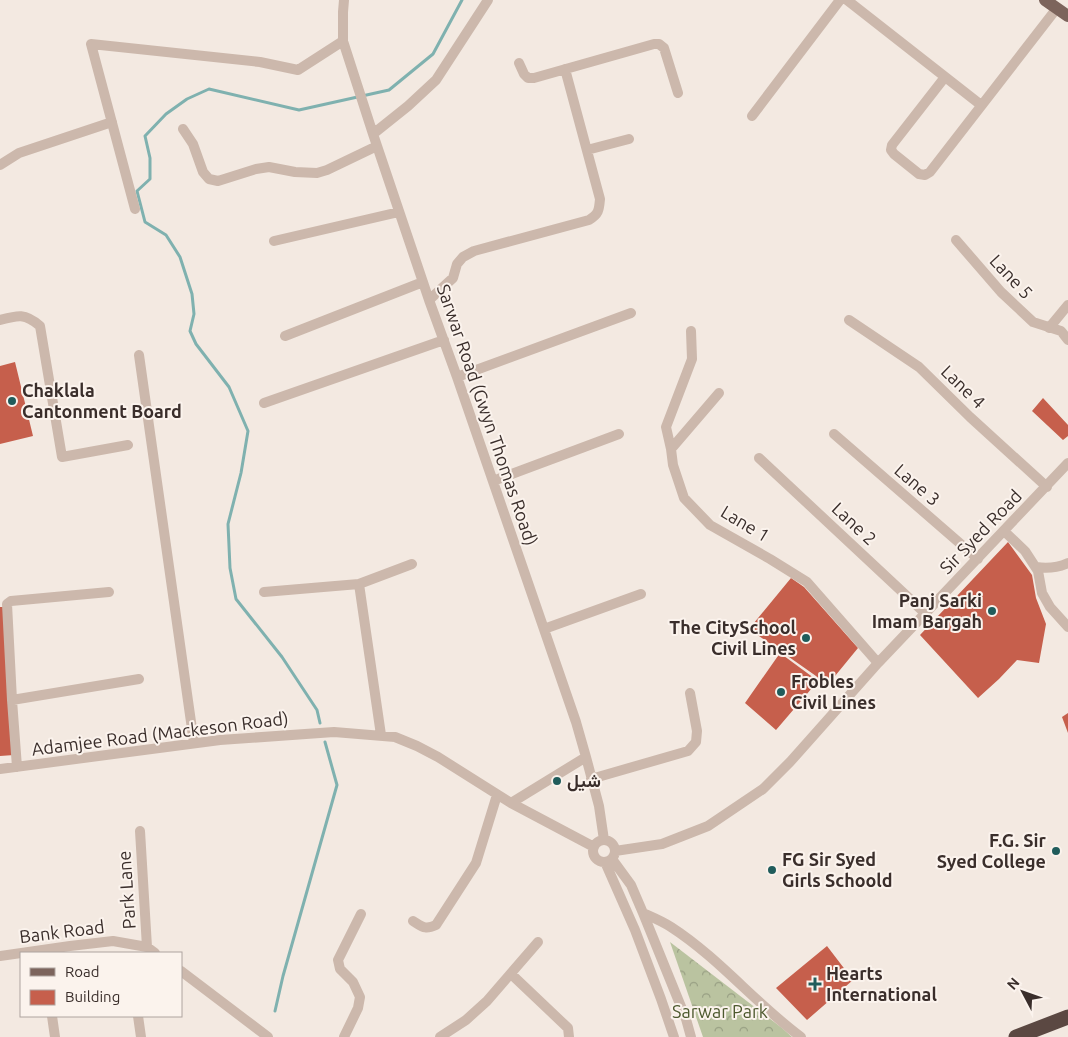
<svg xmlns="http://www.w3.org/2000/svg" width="1068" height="1037" font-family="Ubuntu,Vazirmatn,sans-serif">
<defs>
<pattern id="forest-crowns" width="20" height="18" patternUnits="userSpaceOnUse" patternTransform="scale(1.25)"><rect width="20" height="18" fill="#bac3a0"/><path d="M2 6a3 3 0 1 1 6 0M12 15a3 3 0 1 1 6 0" fill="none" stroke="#989f83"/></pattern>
</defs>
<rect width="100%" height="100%" fill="#f3e9e1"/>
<path fill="url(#forest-crowns)" d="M 670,942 L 782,1028 L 792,1037 L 703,1037 Z"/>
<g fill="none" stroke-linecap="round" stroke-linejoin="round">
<path stroke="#7fb1af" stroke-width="3" d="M 320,723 L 317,710 L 282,657 L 236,599 L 230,568 L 228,524 L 241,473 L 248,431 L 229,387 L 196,344 L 190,331 L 194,314 L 192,294 L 180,257 L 166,235 L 145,222 L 137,191 L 150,179 L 150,158 L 145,136 L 166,114 L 187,99 L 209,89 L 299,110 L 389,90 L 433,54 L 462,0
M 275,1011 L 283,976 L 337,785 L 325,742"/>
</g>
<path fill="#c65f4c" d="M 15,362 L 33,436 L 0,444 L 0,366 Z
M 1043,398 L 1068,425 L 1068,436 L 1063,440 L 1032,411 Z
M 1008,542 L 1032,575 L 1036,598 L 1046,624 L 1039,663 L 1017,660 L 999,679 L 978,698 L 920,635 Z
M 791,578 L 804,587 L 858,648 L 826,687 L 816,676 L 749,629 Z
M 0,607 L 3,607 L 14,755 L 0,756 Z
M 780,653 L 818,681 L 776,730 L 745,703 Z
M 1068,713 L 1068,733 L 1062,717 Z
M 827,946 L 853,980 L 807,1020 L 776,988 Z"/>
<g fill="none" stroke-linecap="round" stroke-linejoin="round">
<path stroke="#ccb8ac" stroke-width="10" d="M 344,0 L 343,12 L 343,41 L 373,134 L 429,300 L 457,377 L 576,722 L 586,757 L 599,806 L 604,840
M 847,0 L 981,105
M 519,63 L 524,74 L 528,78 L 534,78 L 654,44 L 659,44 L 664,48 L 678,93
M 945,77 L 892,145 L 891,150 L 894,154 L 919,174 L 925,175 L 930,172 L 1057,8
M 752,116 L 840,0
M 183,129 L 193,144 L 203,172 L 209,179 L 218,181 L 256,169 L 269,167 L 295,172 L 317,173 L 327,170 L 377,146
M 373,134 L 408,106 L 436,80 L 488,0
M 587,150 L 629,139
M 0,165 L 19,153 L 112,122
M 135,209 L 91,44 L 260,62 L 298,70 L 343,41
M 956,240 L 1001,292 L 1033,322 L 1061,331 L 1068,340
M 274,241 L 399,212
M 429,300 L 453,278 L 457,264 L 463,257 L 474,251 L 589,220 C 599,214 599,210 600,199 L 565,69
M 0,320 C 18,315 25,313 40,326 L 62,457 L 128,445
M 849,320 L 919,367 L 970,417 L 1047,487
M 1049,328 L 1068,305
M 691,331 L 692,359 L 666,427 L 671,449 L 673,465 L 684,498 L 710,525 L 770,559 L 807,582 L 878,663
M 285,336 L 423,282
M 139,355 L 194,743
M 457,377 L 631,313
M 264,403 L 444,340
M 834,434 L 978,559
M 671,449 L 719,393
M 759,458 L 926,614
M 493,481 L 619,434
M 1004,531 L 1025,551 L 1038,571 L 1042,593 L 1050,607 L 1068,627
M 1036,567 C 1048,569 1057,568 1068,563
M 359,584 L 381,735
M 264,592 L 359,584 L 412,564
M 544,629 L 641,594
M 12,700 L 139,679
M 17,767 L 12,700 L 7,604 L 11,601 L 109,592
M 0,769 L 220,740 L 334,732 L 395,737 L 417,746 L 438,757 L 511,803 L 594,847
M 591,779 L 688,751 L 696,742 L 697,731 L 690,693
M 511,803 L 586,757
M 140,831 L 147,947
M593 851a11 11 0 1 1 22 0a11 11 0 1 1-22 0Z
M 615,851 L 662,844 L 708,826 L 763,789 L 790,762 L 878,663 L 1068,463
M 612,859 L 631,885 L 643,913 L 686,1019 L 691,1037
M 605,862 L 635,930 L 661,999 L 674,1037
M 643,913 C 652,917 662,921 671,927 C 719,958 755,1003 801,1037
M 413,921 C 423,927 425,930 436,925 L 476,863 L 497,795
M 0,956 L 70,946 L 113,941 L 147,947 L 155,953
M 181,971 L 268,1037
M 511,974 L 568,1028 L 569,1037
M 52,1016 L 55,1037
M 138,1016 L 141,1037
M 344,1037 L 358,1008 L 360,997 L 353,982 L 340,969 L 338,960 L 361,914
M 440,1037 L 466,1020 L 487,1001 L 538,942"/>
<path stroke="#7c645c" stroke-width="12" d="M 1045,0 L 1068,16"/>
<path stroke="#5b4842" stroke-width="15" d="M 1016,1037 L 1068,1017"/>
</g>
<g fill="#205c5b" stroke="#fbf3ed" stroke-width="2">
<circle cx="12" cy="401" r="5"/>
<circle cx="992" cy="611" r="5"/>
<circle cx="806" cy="638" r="5"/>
<circle cx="781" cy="692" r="5"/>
<circle cx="557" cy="781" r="5"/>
<circle cx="1056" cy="851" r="5"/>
<circle cx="772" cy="870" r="5"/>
<path d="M812.5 976.5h5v5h5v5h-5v5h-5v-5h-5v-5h5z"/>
</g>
<g text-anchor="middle" stroke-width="4" stroke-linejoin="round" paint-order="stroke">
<g font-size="18" fill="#3a2e2b" stroke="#fbf3ed">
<text transform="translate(1011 277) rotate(47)" y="6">Lane 5</text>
<text transform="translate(963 387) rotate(44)" y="6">Lane 4</text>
<text transform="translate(487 415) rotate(71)" y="6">Sarwar Road (Gwyn Thomas Road)</text>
<text transform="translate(917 485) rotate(41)" y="6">Lane 3</text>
<text transform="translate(745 524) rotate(31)" y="6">Lane 1</text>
<text transform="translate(854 524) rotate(43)" y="6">Lane 2</text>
<text transform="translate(981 532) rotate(-46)" y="6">Sir Syed Road</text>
<text transform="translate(160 734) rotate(-7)" y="6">Adamjee Road (Mackeson Road)</text>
<text transform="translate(127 890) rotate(-94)" y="6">Park Lane</text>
<text transform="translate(62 932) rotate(-7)" y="6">Bank Road</text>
</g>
<g font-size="18" font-weight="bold" fill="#3a2e2b" stroke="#fbf3ed" text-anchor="start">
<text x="22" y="397">Chaklala<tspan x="22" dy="21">Cantonment Board</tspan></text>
<text x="982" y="607" text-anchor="end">Panj Sarki<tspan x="982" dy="21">Imam Bargah</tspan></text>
<text x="796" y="634" text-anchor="end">The CitySchool<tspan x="796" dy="21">Civil Lines</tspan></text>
<text x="791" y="688">Frobles<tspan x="791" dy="21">Civil Lines</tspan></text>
<text x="567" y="787">شیل</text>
<text x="1046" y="847" text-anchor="end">F.G. Sir<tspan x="1046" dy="21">Syed College</tspan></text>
<text x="782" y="866">FG Sir Syed<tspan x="782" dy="21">Girls Schoold</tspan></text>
<text x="826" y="980">Hearts<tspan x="826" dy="21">International</tspan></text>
</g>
<g font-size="18" fill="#4d592e" stroke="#fbf3ed">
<text x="720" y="1018">Sarwar Park</text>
</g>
</g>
<rect x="20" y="952" width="162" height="65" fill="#fbf3ed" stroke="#aea49f"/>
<rect x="30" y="968" width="25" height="8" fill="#7c645c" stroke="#aea49f"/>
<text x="65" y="977" font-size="15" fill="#3a2e2b">Road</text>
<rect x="30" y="990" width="25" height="15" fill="#c65f4c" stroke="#aea49f"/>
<text x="65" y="1002" font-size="15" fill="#3a2e2b">Building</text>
<g transform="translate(1023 992) rotate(311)" stroke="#fbf3ed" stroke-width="4" paint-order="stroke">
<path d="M0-4L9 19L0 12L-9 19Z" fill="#3a2e2b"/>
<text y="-8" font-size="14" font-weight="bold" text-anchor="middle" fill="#3a2e2b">N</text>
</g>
</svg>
